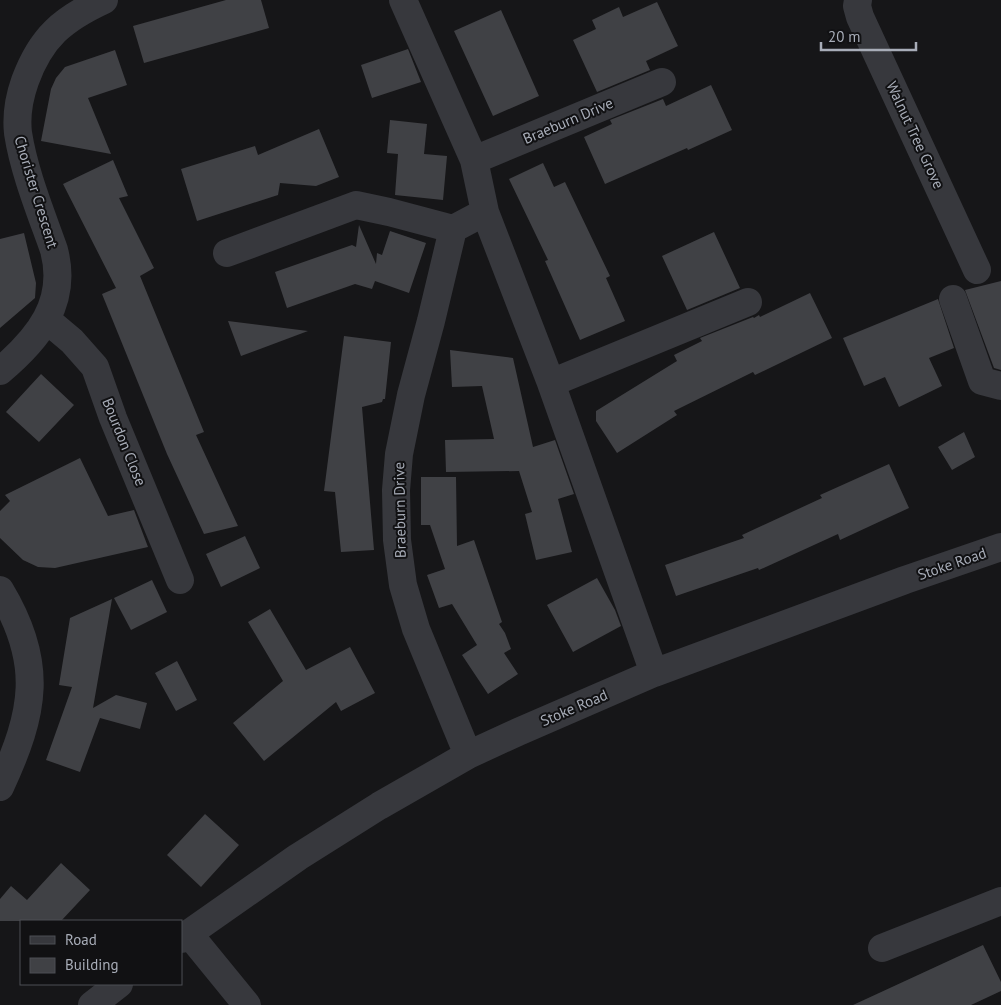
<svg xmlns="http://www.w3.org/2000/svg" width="1001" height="1005" font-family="'PT Sans',sans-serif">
<rect width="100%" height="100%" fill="#161618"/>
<path fill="#404145" d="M 226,0 L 261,0 L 269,28 L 144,63 L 133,26 Z
M 657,2 L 678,46 L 646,61 L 650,70 L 597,92 L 573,40 L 596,29 L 592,20 L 619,7 L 623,17 Z
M 501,10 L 539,96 L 493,116 L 454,31 Z
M 408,49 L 421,82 L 372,98 L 361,65 Z
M 115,50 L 127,85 L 88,98 L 111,154 L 41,141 L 51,89 L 56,78 L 65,67 Z
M 711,85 L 732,130 L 688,150 L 687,148 L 605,184 L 584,137 L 612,124 L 610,120 L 663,99 L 666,106 Z
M 390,120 L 427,124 L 424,154 L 447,156 L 443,200 L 395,195 L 398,154 L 387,153 Z
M 319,129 L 339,177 L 316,186 L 280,183 L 278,195 L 197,221 L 181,169 L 255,146 L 258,155 Z
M 113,160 L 128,196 L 119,198 L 154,268 L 140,276 L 204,432 L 196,435 L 238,526 L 204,534 L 167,454 L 102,294 L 116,288 L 63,184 Z
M 543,163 L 554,187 L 565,182 L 610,276 L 606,278 L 625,321 L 580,340 L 545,261 L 548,260 L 509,179 Z
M 359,225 L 376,264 L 377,253 L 382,255 L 390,231 L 426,243 L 409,293 L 375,281 L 372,289 L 355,284 L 287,308 L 275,272 L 352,245 L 356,247 Z
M 714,232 L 740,288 L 687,310 L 662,256 Z
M 24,233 L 36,283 L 35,298 L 0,328 L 0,239 Z
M 1001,281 L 1001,370 L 994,368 L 965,290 Z
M 810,293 L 832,338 L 755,375 L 753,372 L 674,411 L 677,415 L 617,453 L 596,421 L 596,411 L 677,361 L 674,355 L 702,341 L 700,338 L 753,317 L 754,318 L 759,315 L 760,317 Z
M 938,299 L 954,348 L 929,358 L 942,386 L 899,407 L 885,377 L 864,386 L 843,338 Z
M 228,321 L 308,331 L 241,356 Z
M 344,336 L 391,342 L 385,399 L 383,399 L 382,402 L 362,407 L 374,550 L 341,552 L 335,492 L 324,491 Z
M 450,350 L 513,358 L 533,447 L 555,440 L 574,494 L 558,499 L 572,552 L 536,560 L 525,514 L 532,512 L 519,471 L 446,472 L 445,440 L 494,439 L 482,386 L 452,387 Z
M 41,374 L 74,405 L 39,442 L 6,412 Z
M 964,432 L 975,457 L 952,470 L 938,447 Z
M 80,458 L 108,516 L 134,510 L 148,547 L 55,568 L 38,567 L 23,560 L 0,538 L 0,511 L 10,501 L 5,495 Z
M 889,464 L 909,508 L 840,540 L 838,534 L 759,570 L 758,568 L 676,596 L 665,565 L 744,538 L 742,535 L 822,498 L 820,495 Z
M 421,477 L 456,477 L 457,546 L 474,540 L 502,622 L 499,624 L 505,633 L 511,649 L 504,653 L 518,674 L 488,694 L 462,655 L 477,645 L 452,604 L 439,608 L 427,575 L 445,569 L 430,525 L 421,525 Z
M 245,536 L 260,568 L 221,587 L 206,554 Z
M 597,578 L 615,610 L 621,626 L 573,652 L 547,605 Z
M 152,580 L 167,612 L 131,630 L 114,598 Z
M 112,599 L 93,708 L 116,695 L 147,703 L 140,729 L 100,718 L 80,772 L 46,760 L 72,687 L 59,685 L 70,618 Z
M 270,609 L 306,670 L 350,647 L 375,693 L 341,711 L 336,702 L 264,761 L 233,723 L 283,681 L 248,622 Z
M 177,661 L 197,700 L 176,711 L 155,673 Z
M 205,814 L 239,845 L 201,887 L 167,855 Z
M 61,863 L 90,890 L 61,921 L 0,921 L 0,899 L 11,886 L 27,900 Z
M 983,945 L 1001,982 L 1001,991 L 971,1005 L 853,1005 Z"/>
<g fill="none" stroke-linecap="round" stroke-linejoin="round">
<path stroke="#37383d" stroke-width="28" d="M 403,0 L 474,160 L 485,212 L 551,383 L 748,302
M 858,0 L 857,6 L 860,17 L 977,270
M 474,160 L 662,82
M 227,253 L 356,205 L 389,212 L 453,229
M 953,299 L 982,381 L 1001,386
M 47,320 L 72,341 L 95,367 L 113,418 L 180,580
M 0,371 C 38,339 68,303 54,250 C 41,213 24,172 18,133 C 16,115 19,98 25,81 C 41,37 63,19 104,0
M 551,383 L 654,673
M 0,590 C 44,663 35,712 0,787
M 468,755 L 416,629 L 403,585 L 397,540 L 396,490 L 399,454 L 411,395 L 431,321 L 453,229 L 485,212
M 189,934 L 247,1005
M 181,939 L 298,857 L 379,806 L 468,755 L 518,732 L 654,673 L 905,580 L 1001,547
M 882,948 L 1001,901
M 92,1005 L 119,984"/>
</g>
<g text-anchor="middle" stroke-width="4" stroke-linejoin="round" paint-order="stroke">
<g font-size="15" fill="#a8adb8" stroke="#111113">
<text transform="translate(568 121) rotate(-23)" y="5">Braeburn Drive</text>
<text transform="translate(915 135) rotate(65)" y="5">Walnut Tree Grove</text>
<text transform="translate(36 192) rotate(73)" y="5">Chorister Crescent</text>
<text transform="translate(124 442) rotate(68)" y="5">Bourdon Close</text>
<text transform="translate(400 510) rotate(-91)" y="5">Braeburn Drive</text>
<text transform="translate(952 564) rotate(-19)" y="5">Stoke Road</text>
<text transform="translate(574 708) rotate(-23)" y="5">Stoke Road</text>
</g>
</g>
<rect x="20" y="920" width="162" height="65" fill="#111113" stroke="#4d4f55"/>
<rect x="30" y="936" width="25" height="8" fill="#37383d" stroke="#4d4f55"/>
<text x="65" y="945" font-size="15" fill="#a8adb8">Road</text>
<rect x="30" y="958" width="25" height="15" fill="#404145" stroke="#4d4f55"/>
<text x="65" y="970" font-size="15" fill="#a8adb8">Building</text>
<path d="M821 42v8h95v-8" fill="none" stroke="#a8adb8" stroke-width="2.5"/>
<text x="828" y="42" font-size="15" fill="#a8adb8" stroke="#111113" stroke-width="4" paint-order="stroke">20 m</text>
</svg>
